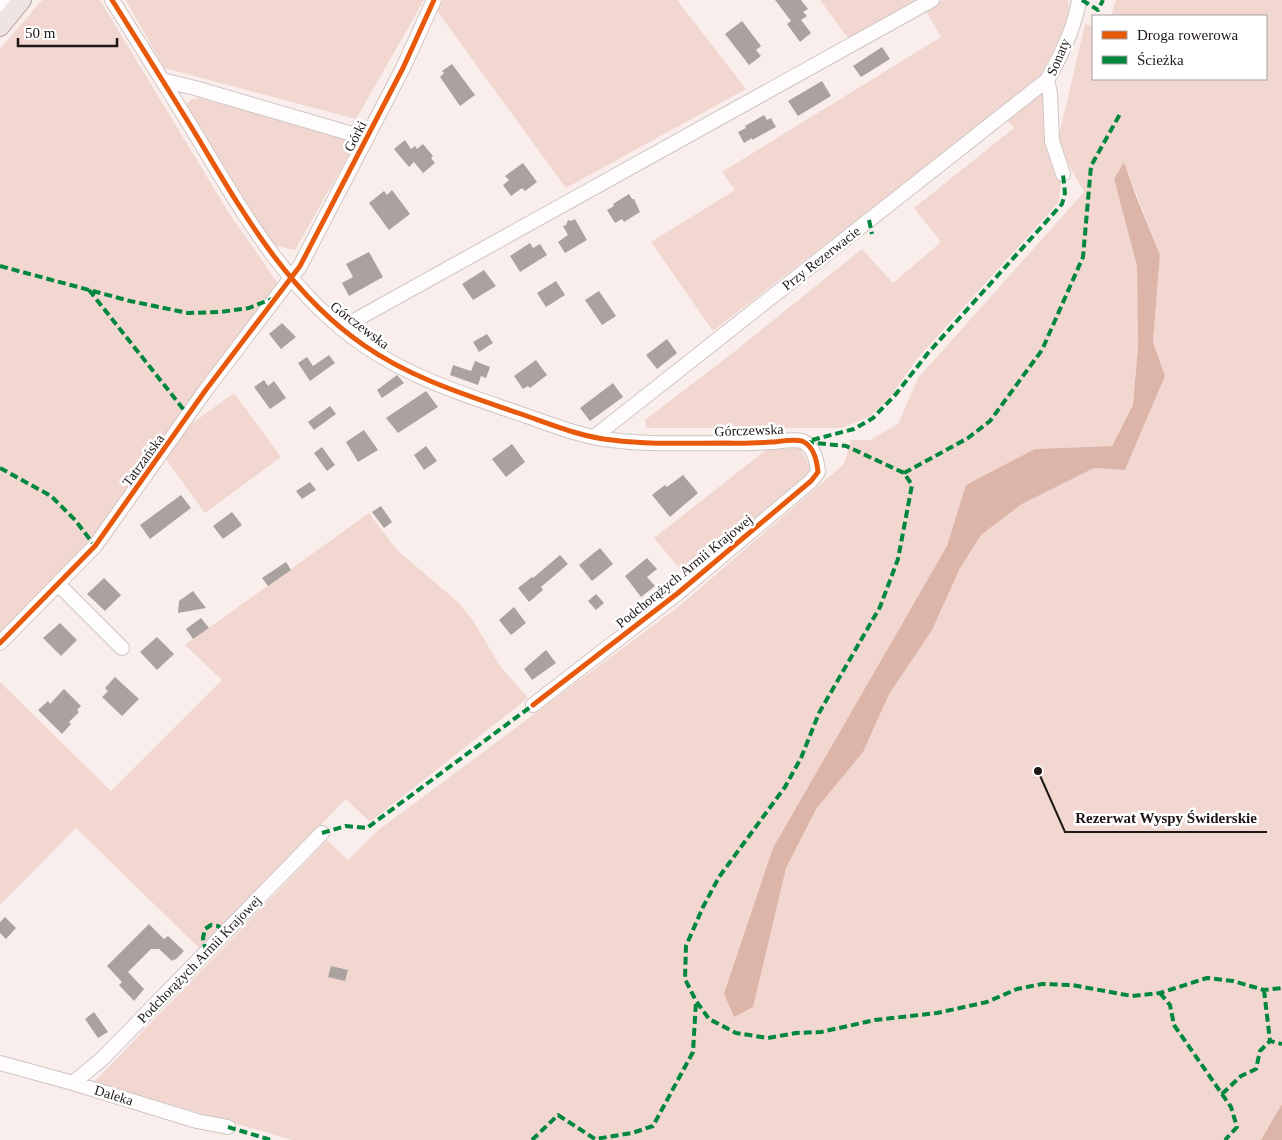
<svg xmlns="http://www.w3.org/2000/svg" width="1282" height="1140" font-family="'Times New Roman',serif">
<rect width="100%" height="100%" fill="#f9eeeb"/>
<path fill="#f2d7d1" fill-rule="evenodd" d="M 42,0 L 100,0 L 227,210 L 279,285 L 87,546 L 0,636 L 0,49 Z
M 126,0 L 424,0 L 356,119 L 164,68 Z
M 443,0 L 677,0 L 746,89 L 566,188 L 437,11 Z
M 820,0 L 922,0 L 851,39 L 844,33 Z
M 942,0 L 1068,0 L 1070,14 L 1041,77 L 713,331 L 651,242 L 735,190 L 722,172 L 941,37 L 925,9 Z
M 1116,0 L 1282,0 L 1282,1140 L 292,1140 L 94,1082 L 327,840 L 348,860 L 377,831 L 678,607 L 844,464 L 851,440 L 870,440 L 898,424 L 918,378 L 1084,192 L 1057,144 L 1085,24 L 1093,27 L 1093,79 L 1266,79 L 1266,16 L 1111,16 ZM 1124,162 L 1160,255 L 1153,342 L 1165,376 L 1125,470 L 1094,468 L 1022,504 L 985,532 L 1035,449 L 1112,446 L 1133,405 L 1138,346 L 1137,266 L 1114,179 Z
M 1043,92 L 1047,153 L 1061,179 L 1059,202 L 916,360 L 892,395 L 871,416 L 842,428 L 646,428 L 645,420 L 730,355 L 862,249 L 893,283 L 941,242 L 914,208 L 1014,128 L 1007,120 Z
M 199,98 L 340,135 L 352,149 L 295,250 L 271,245 L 188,113 L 187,103 L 192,99 Z
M 234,393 L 281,457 L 205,513 L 165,458 L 187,427 Z
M 800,448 L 813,472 L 684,574 L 654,538 L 766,450 Z
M 369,513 L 396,549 L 459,603 L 474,622 L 500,666 L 528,698 L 370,822 L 346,799 L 200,949 L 76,828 L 0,905 L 0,682 L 111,791 L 222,680 L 185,645 Z"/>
<path fill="#dcb4a8" d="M 1124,162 L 1136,196 L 1160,255 L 1153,342 L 1165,376 L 1125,470 L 1094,468 L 1022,504 L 981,535 L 960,568 L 932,630 L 889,694 L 863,752 L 816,809 L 786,868 L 753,1007 L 734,1017 L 724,994 L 773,848 L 947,546 L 966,485 L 1035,449 L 1112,446 L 1133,405 L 1138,346 L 1137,266 L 1114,179 Z
M 1282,1104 L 1282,1140 L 1261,1140 Z"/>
<path fill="#aaa29f" d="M 775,0 L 801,0 L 808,9 L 803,12 L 807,16 L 801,20 L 811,33 L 800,42 L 787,24 L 791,21 Z
M 742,21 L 761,46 L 756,50 L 761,56 L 749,65 L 725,34 Z
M 882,47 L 890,59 L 861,77 L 853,66 Z
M 452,64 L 475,95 L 460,106 L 440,77 L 444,73 L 442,71 Z
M 822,81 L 831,96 L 798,116 L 788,101 Z
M 764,115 L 767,120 L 771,118 L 776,127 L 752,140 L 752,138 L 744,143 L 738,132 L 746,128 L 745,126 Z
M 405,140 L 411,149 L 415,146 L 417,149 L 423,144 L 433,156 L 431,158 L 435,163 L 423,173 L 414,162 L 409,167 L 394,149 Z
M 523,163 L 537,182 L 525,191 L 522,188 L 511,196 L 503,185 L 509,180 L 505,176 Z
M 392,190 L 410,214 L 389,230 L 369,203 L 384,191 L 387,195 Z
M 629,194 L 632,199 L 634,199 L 640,212 L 624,222 L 622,219 L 615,223 L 607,210 L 614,206 L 613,204 Z
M 575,219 L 587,240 L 565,253 L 558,242 L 568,235 L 563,226 L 566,225 L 568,220 L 571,221 Z
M 530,243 L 533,248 L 540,244 L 547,255 L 520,272 L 510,256 Z
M 369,252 L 383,277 L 349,296 L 342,283 L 353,277 L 346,264 Z
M 484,270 L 496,286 L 473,300 L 462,284 Z
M 556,281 L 565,295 L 546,307 L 537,293 Z
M 599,291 L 616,316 L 602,325 L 585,300 Z
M 282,323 L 296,337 L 281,349 L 269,334 Z
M 487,334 L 493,343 L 479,352 L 473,342 Z
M 667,339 L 677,353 L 657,369 L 646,355 Z
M 329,355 L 335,363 L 310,381 L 298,363 L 307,357 L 313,366 Z
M 536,360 L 547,375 L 530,388 L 528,386 L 523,389 L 514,376 Z
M 475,361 L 490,367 L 486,378 L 481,376 L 478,385 L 450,375 L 453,365 L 471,371 Z
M 397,375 L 404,383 L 382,398 L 377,390 Z
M 264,380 L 268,386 L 274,381 L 286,398 L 270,409 L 254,387 Z
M 613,383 L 623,397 L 590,421 L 580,408 Z
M 426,391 L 438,407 L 398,433 L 386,418 Z
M 330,406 L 336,414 L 314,430 L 308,422 Z
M 364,430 L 378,450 L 358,462 L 346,442 Z
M 512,444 L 525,462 L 506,477 L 492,459 Z
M 426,446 L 437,461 L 424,470 L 414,455 Z
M 322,447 L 335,465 L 327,471 L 314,453 Z
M 683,475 L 698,493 L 670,517 L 652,495 L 665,485 L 667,487 Z
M 310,482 L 316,490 L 302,499 L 296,491 Z
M 181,495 L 191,508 L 150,539 L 140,525 Z
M 381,506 L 392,522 L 384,528 L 372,512 Z
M 232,512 L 242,525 L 223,539 L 213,526 Z
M 600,548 L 613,564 L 592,581 L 579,565 Z
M 560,555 L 568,564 L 541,587 L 543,590 L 529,602 L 518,588 L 532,577 L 533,578 Z
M 647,558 L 657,569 L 647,577 L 655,586 L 641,597 L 625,576 Z
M 286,562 L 291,570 L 268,586 L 262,578 Z
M 104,578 L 121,595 L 105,611 L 87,594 Z
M 193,591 L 206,608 L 178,613 L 179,601 Z
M 596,594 L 604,603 L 596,610 L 588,601 Z
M 514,607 L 526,623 L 511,635 L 499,620 Z
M 201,618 L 209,628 L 193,639 L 186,629 Z
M 60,623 L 77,640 L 61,656 L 43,638 Z
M 157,637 L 174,654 L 157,670 L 140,652 Z
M 546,650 L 556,663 L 532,680 L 524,669 Z
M 115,677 L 139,699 L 122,716 L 102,697 L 108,691 L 105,688 Z
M 64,689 L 81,706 L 77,710 L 79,712 L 69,722 L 71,724 L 62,734 L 38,710 L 48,701 L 50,704 Z
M 5,917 L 16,928 L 6,939 L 0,933 L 0,922 Z
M 149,924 L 164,939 L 168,936 L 184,951 L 175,960 L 174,959 L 172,961 L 159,949 L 151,949 L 128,972 L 144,989 L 134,1001 L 119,985 L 122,982 L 107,966 Z
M 331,966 L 348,970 L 345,981 L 328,977 Z
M 94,1012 L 108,1032 L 98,1038 L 85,1019 Z"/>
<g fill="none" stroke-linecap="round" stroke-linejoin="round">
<defs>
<path id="minor" d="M 112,0 C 141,46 170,92 198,138 C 244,215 290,295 365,346 C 411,378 466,395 518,413 C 548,423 580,437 612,440 C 650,445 689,443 728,443 C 743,444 758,443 774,442 C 783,441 793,439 802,441 C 814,446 817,461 818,472 L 811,481 L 678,593 L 533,705
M 0,15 L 6,0
M 162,80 L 195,88 L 366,138
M 1047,80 L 1050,93 L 1052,141 L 1063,174
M 341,328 L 932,0
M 594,437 L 1047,80 C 1061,56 1075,27 1079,0
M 58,584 L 122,648
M 0,643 L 95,546 L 205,391 L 300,266 L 403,68 L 434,0
M 0,1063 L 73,1083 L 197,1121 L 228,1127
M 73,1083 L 103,1058 L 322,833"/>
<path id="major" d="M 0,27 L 22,0"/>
</defs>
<use href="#minor" stroke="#cfc6c4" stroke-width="16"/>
<use href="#major" stroke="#b59f9a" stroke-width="20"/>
<use href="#minor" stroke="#fefcfc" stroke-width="14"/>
<use href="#major" stroke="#eee4e1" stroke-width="18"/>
<path stroke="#00873e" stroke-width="4" stroke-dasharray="8 4" stroke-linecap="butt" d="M 1082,0 L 1098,10 L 1103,0
M 869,220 L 872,234
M 0,266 L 130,301 L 188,313 L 220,312 L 249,308 L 274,298
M 89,290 L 188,415
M 812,440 L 854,429 L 873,418 L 896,394 L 928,353 L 1062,204 L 1065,193 L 1063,174
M 806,442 L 846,446 L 904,473 L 912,485 L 898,559 L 880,607 L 819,713 L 801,758 L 785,787 L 719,877 L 703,907 L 686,946 L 685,979 L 696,1001 L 709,1019 L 736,1033 L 768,1038 L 796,1033 L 821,1032 L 875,1020 L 937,1013 L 987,1002 L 1017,989 L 1042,984 L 1072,985 L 1132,996 L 1160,993 L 1207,978 L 1233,981 L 1264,990 L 1282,988
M 0,468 L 51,496 L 75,520 L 95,546
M 904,473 L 968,438 L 990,421 L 1042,350 L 1083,257 L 1091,166 L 1120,114
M 322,833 L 346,826 L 367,828 L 533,705
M 206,952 L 203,938 L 205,929 L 211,925 L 218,926 L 225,932
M 1264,990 L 1270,1041
M 1160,993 L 1170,1005 L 1174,1025 L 1231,1107 L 1237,1127 L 1225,1140
M 1222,1094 L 1241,1076 L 1256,1069 L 1260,1051 L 1270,1041 L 1282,1044
M 228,1127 L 271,1140
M 532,1140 L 558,1115 L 595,1139 L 632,1133 L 653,1126 L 693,1052 L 696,1001"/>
<defs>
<path id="cycleway" d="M 112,0 C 141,46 170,92 198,138 C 244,215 290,295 365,346 C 411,378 466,395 518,413 C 548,423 580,437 612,440 C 650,445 689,443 728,443 C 743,444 758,443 774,442 C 783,441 793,439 802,441 C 814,446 817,461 818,472 L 811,481 L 678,593 L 533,705
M 0,643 L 95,546 L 205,391 L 300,266 L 403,68 L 434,0"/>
</defs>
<use href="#cycleway" stroke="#fff" stroke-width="8"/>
<use href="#cycleway" stroke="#e8590c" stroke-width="5"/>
</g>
<g text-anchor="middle" stroke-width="5" stroke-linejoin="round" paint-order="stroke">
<g font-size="14" fill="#1e1715" stroke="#fff">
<text transform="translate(1058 57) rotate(-67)" y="5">Sonaty</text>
<text transform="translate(355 136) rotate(-63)" y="5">Górki</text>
<text transform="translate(821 258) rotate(-38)" y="5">Przy Rezerwacie</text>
<text transform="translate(360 325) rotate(37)" y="5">Górczewska</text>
<text transform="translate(749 430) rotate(-2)" y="5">Górczewska</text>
<text transform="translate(143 460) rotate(-54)" y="5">Tatrzańska</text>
<text transform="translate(684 571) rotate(-39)" y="5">Podchorążych Armii Krajowej</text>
<text transform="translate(199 959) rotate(-46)" y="5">Podchorążych Armii Krajowej</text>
<text transform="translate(114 1095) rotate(17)" y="5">Daleka</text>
</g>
</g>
<path fill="none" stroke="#1e1715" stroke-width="2" d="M1038 771L1065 832H1267"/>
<circle fill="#1e1715" stroke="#fff" stroke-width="2" cx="1038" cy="771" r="5"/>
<g font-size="15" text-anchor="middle" font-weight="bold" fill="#1e1715" stroke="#fff" stroke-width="5" stroke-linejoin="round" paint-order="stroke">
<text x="1166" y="823">Rezerwat Wyspy Świderskie</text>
</g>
<rect x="1092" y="15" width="175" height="65" fill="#ffffff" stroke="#a5a2a1"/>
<rect x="1102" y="31" width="25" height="8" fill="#e8590c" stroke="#a5a2a1"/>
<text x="1137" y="40" font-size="15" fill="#1e1715">Droga rowerowa</text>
<rect x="1102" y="56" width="25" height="8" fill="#00873e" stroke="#a5a2a1"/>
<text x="1137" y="65" font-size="15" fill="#1e1715">Ścieżka</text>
<path d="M18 38v8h99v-8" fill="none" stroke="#1e1715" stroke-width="2.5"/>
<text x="25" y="38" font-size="15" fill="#1e1715" stroke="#ffffff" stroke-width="4" paint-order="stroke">50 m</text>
</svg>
